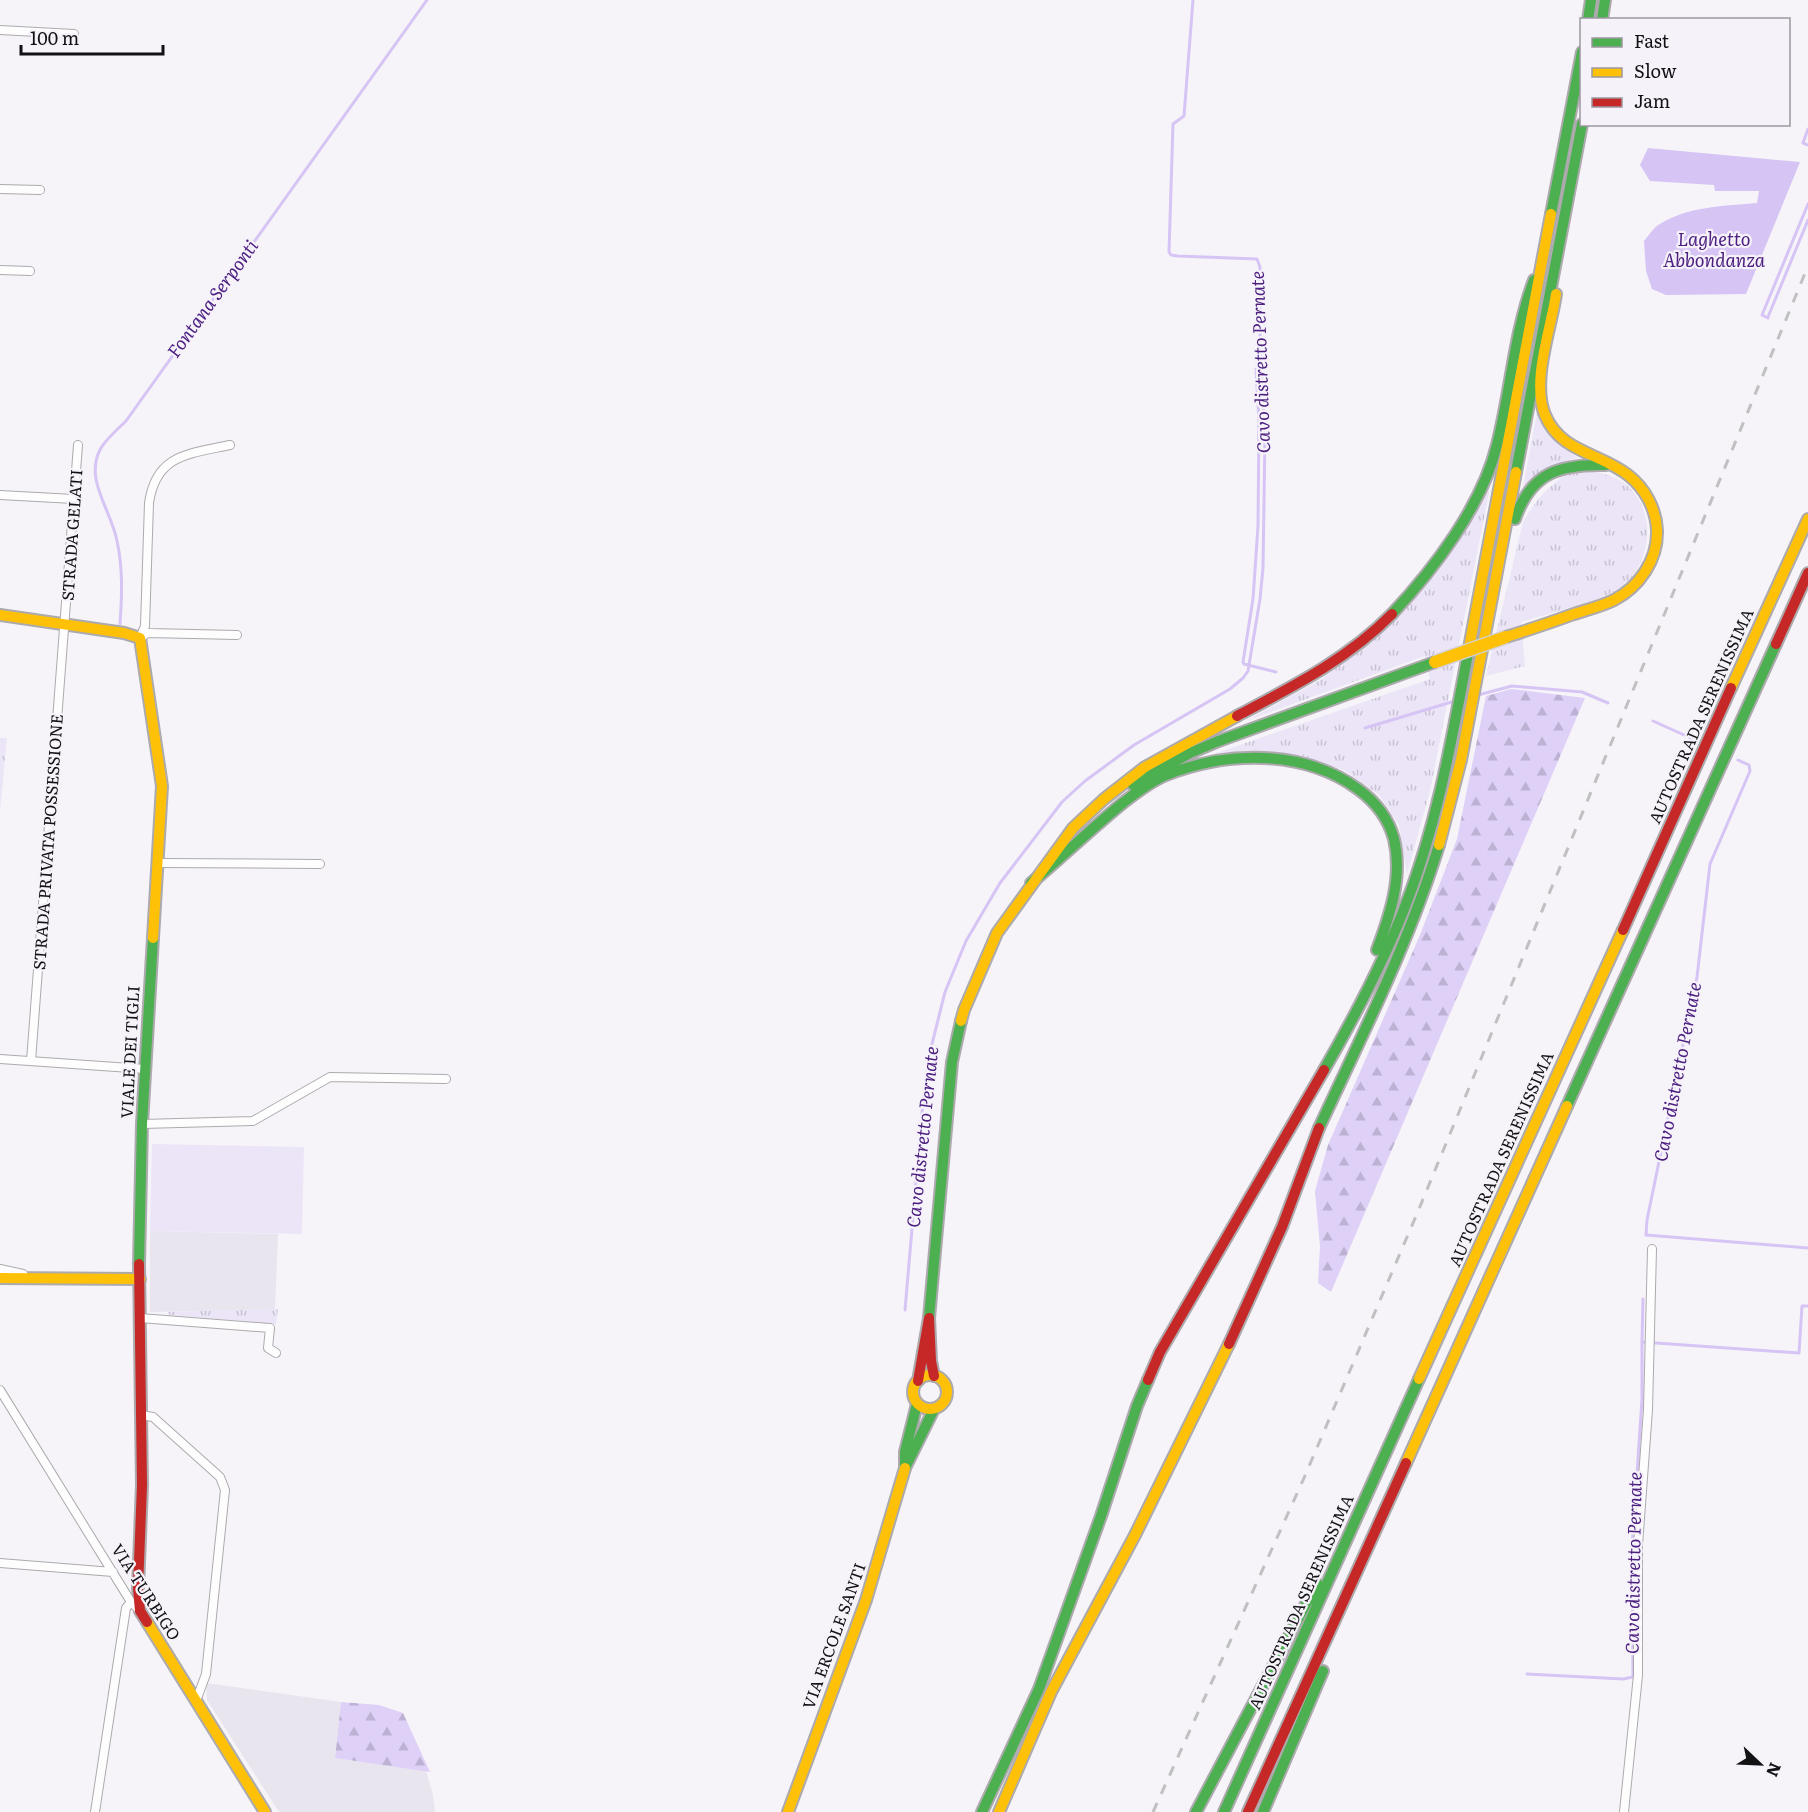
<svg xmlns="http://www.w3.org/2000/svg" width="1808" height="1812" font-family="Literata,serif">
<defs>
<pattern id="grass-tufts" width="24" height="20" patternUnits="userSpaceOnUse" patternTransform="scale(1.5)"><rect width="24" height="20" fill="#ebe5f7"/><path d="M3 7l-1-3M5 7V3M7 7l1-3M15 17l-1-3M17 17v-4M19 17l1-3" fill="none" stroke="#c8c3d3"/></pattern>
<pattern id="forest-firs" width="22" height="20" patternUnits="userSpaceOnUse" patternTransform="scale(1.5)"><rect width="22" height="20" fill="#ded0f7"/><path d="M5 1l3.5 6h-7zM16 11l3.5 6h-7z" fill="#bdb2d3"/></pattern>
</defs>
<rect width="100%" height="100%" fill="#f6f4f8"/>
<path fill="#e8e5ef" d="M 150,1231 L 278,1234 L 275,1310 L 150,1312 Z
M 206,1683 L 341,1702 L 335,1758 L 426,1771 L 433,1795 L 435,1812 L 279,1812 L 207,1700 Z"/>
<path fill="url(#grass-tufts)" d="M 1537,412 C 1547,432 1559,446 1578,458 C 1555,462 1541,472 1523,487 Z
M 1573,470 C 1590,471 1606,472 1621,481 C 1657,504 1654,559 1624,585 C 1606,601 1546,614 1521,622 L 1525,666 L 1486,676 L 1523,522 C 1537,498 1549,485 1573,470 Z
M 1490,488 L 1430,791 L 1407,874 L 1399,825 L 1379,795 L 1344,770 L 1302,756 L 1202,758 L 1430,679 L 1425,656 L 1246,721 L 1322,679 L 1396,620 L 1435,575 Z
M 0,738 L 7,738 L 0,812 Z
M 278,1309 L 276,1324 L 169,1315 L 168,1312 Z"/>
<path fill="url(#forest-firs)" d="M 1511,689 L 1585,698 L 1331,1292 L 1318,1283 L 1320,1246 L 1315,1191 L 1328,1145 L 1420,935 L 1457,839 L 1486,696 Z
M 341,1702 L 379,1705 L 403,1713 L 430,1772 L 335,1758 Z"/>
<path fill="#ebe5f7" d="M 152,1144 L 304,1147 L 302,1234 L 150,1231 Z"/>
<path fill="#d6c4f5" d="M 1648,148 L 1800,162 L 1746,294 L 1666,295 L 1652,289 L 1646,271 L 1644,241 C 1649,235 1654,227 1660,224 C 1689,206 1724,206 1757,203 L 1759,191 L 1715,191 L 1714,185 L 1650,181 L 1640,165 Z"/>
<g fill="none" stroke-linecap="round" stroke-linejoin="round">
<path stroke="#d6c4f5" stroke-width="3" d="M 1808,129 L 1803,143 L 1808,145
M 1768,317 L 1808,220
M 1768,318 L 1762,315 L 1808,204
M 1256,369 L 1259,420 L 1258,526 L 1253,599 L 1243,662 L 1244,664 L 1276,672
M 120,624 C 122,596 123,568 117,541 C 112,511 83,479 101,448 C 107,438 118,429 126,421 L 427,0
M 1478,695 L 1512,686 L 1582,692 L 1608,703
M 1653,721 L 1693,739
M 1365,728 L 1455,701
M 1738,760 L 1749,765 L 1750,771 L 1710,864 L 1697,977 L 1647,1220 L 1646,1235 L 1808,1248
M 905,1310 L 923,1101 L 930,1052 L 945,992 L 966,941 L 1000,883 L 1062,802 L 1085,781 L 1134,745 L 1230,689 L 1243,678 L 1248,671 L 1260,599 L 1263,568 L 1265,434 L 1260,346 L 1260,267 L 1257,259 L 1178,256 L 1171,255 L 1169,252 L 1173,124 L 1184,116 L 1193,0
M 1642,1342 L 1643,1299
M 1527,1674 L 1623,1679 L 1633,1677 L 1632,1547 L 1642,1400 L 1642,1342 L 1799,1353 L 1802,1306 L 1808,1306"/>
<defs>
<path id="street" d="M 0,30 L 74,34
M 0,189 L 40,190
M 0,270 L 30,271
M 0,495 L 74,499
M 141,637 L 148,633 L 237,635
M 140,638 L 145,626 L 149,503 C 156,454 189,454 230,445
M 157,863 L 320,864
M 0,1059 L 145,1069
M 31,1061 L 78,445
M 142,1124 L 253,1121 L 330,1077 L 446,1079
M 0,1269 L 23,1274
M 140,1318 L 270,1328 L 268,1348 L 276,1353
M 0,1390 L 131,1602 L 140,1611
M 141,1415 L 153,1417 L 220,1477 L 225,1490 L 206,1674 L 196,1701
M 0,1563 L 113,1572
M 95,1812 L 126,1608 L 131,1602
M 1624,1812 L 1638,1675 L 1638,1545 L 1648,1410 L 1652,1249"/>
<path id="fast" d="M 1588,20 L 1591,0
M 1602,20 L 1605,0
M 1551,214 L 1582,52
M 1516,472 L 1582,124
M 1515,519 C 1531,472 1560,464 1606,465
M 1392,614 C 1434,569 1482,506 1497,445 C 1511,390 1514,333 1534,280
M 1133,785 L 1190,753 L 1216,742 L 1435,662
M 1031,883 C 1062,857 1092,828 1124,802 C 1137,792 1151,781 1166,775 C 1227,751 1303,749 1358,789 C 1376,802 1388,817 1394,839 C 1403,877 1390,915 1377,950
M 1324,1070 C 1355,1016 1384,962 1406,904 C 1438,822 1453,733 1469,648
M 1567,1106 L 1776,644
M 1319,1128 C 1362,1035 1409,943 1439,845
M 139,1264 L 142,1124 L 153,938
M 929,1318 L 952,1062 L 961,1021
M 917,1404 L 905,1452 L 905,1468 L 934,1409
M 982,1812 L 1039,1689 L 1101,1516 L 1137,1406 L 1148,1380
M 1196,1812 L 1307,1602 L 1319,1585
M 1224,1812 L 1419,1379
M 1263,1812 L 1323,1671"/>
<path id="slow" d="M 0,615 L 124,633 L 140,638 L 162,786 L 153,938
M 1506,637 C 1528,630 1549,623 1571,615 C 1585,610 1600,607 1614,600 C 1639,587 1658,560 1657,530 C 1656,509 1645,488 1628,475 C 1600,453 1560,452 1545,415 C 1531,381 1551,329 1556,294
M 1469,648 L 1551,214
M 1731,688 L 1808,519
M 1439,845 L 1461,760 L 1516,472
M 961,1021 L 964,1010 L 997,933 L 1073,828 L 1104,799 L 1145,767 L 1237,716
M 0,1278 L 140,1279
M913 1392a17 17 0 1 1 34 0a17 17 0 1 1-34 0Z
M 1419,1379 L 1623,930
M 1406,1463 L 1567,1106
M 147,1622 L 265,1812
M 788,1812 L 866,1600 L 905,1468
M 999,1812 L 1051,1692 L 1135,1535 L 1229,1344"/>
<path id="jam" d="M 1776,644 L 1808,573
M 1237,716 C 1292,687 1348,659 1392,614
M 1623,930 L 1731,688
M 139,1264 L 142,1485 L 138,1588 L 140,1611 L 147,1622
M 1229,1344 L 1282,1227 L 1319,1128
M 1148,1380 L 1160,1352 L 1324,1070
M 918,1381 L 929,1318 L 931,1361 L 934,1376
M 1248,1812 L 1406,1463"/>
</defs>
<use href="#street" stroke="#acaaad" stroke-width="10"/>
<use href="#fast" stroke="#acaaad" stroke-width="14"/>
<use href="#slow" stroke="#acaaad" stroke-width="14"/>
<use href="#jam" stroke="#acaaad" stroke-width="14"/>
<use href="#street" stroke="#fefdfe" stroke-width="8"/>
<use href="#fast" stroke="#4caf50" stroke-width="10"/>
<use href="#slow" stroke="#ffc107" stroke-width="10"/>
<use href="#jam" stroke="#c62828" stroke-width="10"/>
<path stroke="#c0c0c2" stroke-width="3" stroke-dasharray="10 10" stroke-linecap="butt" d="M 1153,1812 L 1304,1478 L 1419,1209 L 1808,266"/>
<defs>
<path id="slow-bridge" d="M 1435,662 L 1506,637"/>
</defs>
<use href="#slow-bridge" stroke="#d1d0d2" stroke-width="15" stroke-linecap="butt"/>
<use href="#slow-bridge" stroke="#ffc107" stroke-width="12"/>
</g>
<g text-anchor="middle" stroke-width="4.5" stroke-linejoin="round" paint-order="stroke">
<g font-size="16" fill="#121114" stroke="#f5f2fa">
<text transform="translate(72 535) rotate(-86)" y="6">STRADA GELATI</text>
<text transform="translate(1701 716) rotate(-66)" y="6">AUTOSTRADA SERENISSIMA</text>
<text transform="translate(48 842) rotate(-86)" y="6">STRADA PRIVATA POSSESSIONE</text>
<text transform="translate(130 1052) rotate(-87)" y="6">VIALE DEI TIGLI</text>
<text transform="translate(1501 1159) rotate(-66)" y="6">AUTOSTRADA SERENISSIMA</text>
<text transform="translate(146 1592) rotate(57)" y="6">VIA TURBIGO</text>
<text transform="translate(1301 1602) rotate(-66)" y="6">AUTOSTRADA SERENISSIMA</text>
<text transform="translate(834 1636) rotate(-70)" y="6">VIA ERCOLE SANTI</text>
</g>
<g font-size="18" font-style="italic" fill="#4d2080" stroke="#f5f2fa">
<text x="1714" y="246">Laghetto<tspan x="1714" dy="21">Abbondanza</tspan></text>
<text transform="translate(213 299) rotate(-54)" y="6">Fontana Serponti</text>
<text transform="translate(1261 362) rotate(-92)" y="6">Cavo distretto Pernate</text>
<text transform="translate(1678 1072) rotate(-79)" y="6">Cavo distretto Pernate</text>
<text transform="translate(923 1137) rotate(-84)" y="6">Cavo distretto Pernate</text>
<text transform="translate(1634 1563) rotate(-89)" y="6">Cavo distretto Pernate</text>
</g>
</g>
<rect x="1580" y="18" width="210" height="108" fill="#f5f2fa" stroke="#9a989e" stroke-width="1.5"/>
<rect x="1592" y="38" width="30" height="9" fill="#4caf50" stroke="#9a989e" stroke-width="1.5"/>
<text x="1634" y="48" font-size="18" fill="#121114">Fast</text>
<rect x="1592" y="68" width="30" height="9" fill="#ffc107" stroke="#9a989e" stroke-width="1.5"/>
<text x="1634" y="78" font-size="18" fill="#121114">Slow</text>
<rect x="1592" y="98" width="30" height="9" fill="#c62828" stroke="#9a989e" stroke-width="1.5"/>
<text x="1634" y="108" font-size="18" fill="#121114">Jam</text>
<g transform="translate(1760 1764) rotate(113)" stroke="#f5f2fa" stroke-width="4.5" paint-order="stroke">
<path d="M0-4.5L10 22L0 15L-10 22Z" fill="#121114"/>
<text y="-9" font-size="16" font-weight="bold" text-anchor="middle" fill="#121114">N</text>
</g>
<path d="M21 45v9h142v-9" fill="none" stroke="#121114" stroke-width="3"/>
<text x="30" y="45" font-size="18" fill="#121114" stroke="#f5f2fa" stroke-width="4.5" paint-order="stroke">100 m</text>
</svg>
